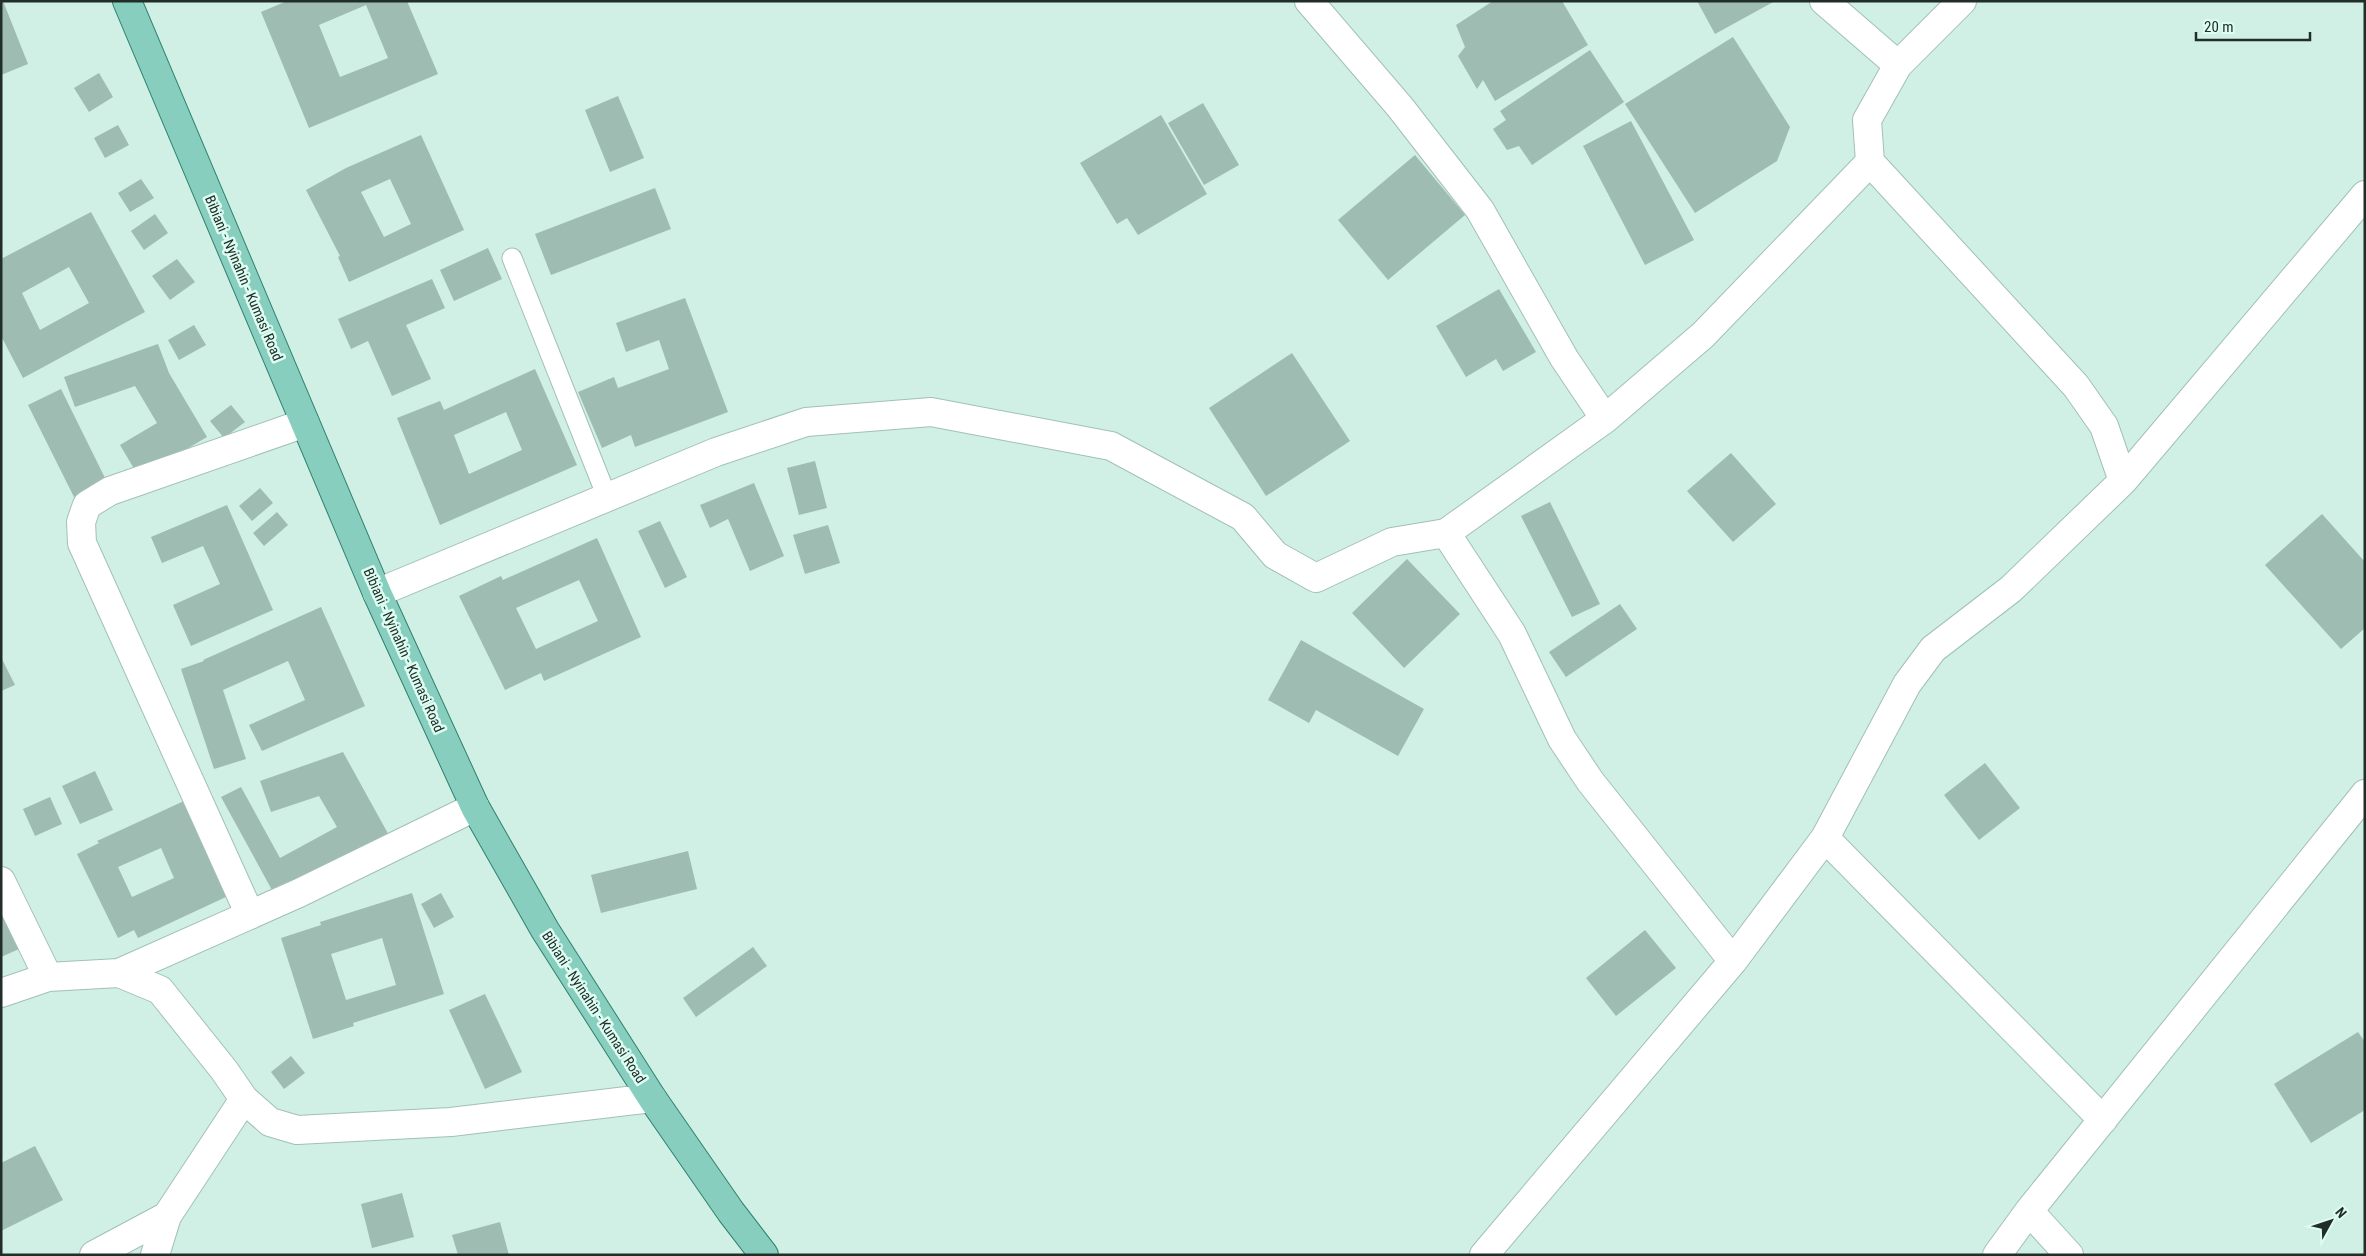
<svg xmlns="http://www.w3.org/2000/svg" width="2366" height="1256" font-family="'Roboto Condensed',sans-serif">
<rect width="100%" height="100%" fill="#d0efe5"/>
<path fill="#9ebcb2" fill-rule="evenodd" d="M 1,1 L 3,1 L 28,64 L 1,75 Z
M 287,1 L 407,1 L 438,74 L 309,128 L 261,12 ZM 366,5 L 388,58 L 340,77 L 319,25 Z
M 1493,1 L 1562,1 L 1588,45 L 1495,101 L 1483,80 L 1477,89 L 1458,56 L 1465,47 L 1456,25 Z
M 1697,1 L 1775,1 L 1715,34 Z
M 1733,37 L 1790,127 L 1777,161 L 1695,213 L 1625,104 Z
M 1590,50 L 1624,102 L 1532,165 L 1519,146 L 1507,150 L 1493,129 L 1506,120 L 1500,111 Z
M 99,73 L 113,97 L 89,112 L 74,88 Z
M 618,96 L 644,158 L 610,172 L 585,110 Z
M 1203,103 L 1239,165 L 1204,185 L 1168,123 Z
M 1161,115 L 1207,194 L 1138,235 L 1127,218 L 1117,224 L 1080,163 Z
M 1631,121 L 1694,240 L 1645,265 L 1583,146 Z
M 118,125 L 129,145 L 105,158 L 94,138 Z
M 421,135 L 464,230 L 349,282 L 338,257 L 340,256 L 306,190 L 346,168 ZM 390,179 L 411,224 L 384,237 L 361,192 Z
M 1415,155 L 1465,215 L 1388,280 L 1338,220 Z
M 141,179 L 154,198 L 130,212 L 118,193 Z
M 655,188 L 671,229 L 551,275 L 535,234 Z
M 91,212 L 145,312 L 23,378 L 1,336 L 1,259 ZM 69,267 L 89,303 L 40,330 L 22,293 Z
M 155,214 L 168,233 L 144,250 L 131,231 Z
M 488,248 L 502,279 L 454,301 L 440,270 Z
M 177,259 L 195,282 L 170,300 L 152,276 Z
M 432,279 L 445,308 L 406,325 L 431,379 L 392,396 L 368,341 L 351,349 L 338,319 Z
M 1499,289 L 1536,352 L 1503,371 L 1496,359 L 1466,377 L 1436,326 Z
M 685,298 L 728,412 L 635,447 L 631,435 L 602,448 L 578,392 L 614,377 L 618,388 L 669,369 L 659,340 L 626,352 L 616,323 Z
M 194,325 L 206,345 L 179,360 L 168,340 Z
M 158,344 L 169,373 L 207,437 L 139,477 L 120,445 L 157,423 L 135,386 L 75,407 L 64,377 Z
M 1292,353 L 1350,441 L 1266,496 L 1209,408 Z
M 535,369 L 577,465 L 440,525 L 397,418 L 440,401 L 444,410 ZM 506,412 L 522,450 L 469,474 L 454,435 Z
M 61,389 L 106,480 L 74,497 L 28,405 Z
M 231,405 L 245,422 L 224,438 L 210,421 Z
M 1731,453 L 1776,504 L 1733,542 L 1687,491 Z
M 815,461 L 827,508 L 799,515 L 787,468 Z
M 754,483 L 784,556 L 750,571 L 728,519 L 710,528 L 700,505 Z
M 260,488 L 273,503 L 252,521 L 239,506 Z
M 1550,502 L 1600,604 L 1572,617 L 1521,516 Z
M 227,505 L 273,610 L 191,646 L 173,605 L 220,584 L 203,546 L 162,563 L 151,537 Z
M 277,512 L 288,525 L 264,546 L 253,533 Z
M 2322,514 L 2365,562 L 2365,628 L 2341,649 L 2265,565 Z
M 660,521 L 687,577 L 665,588 L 638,531 Z
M 828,525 L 840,563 L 805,574 L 793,535 Z
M 597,538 L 641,637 L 544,681 L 541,673 L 505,690 L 459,596 L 501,576 L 503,580 ZM 579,580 L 598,621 L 536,649 L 516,608 Z
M 1407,559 L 1460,614 L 1404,668 L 1352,613 Z
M 1620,604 L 1637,629 L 1566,677 L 1549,652 Z
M 321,607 L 365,706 L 262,751 L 249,725 L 305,700 L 288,661 L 223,690 L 246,759 L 214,769 L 181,669 L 204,661 L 203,660 Z
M 1301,640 L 1424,709 L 1398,756 L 1316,710 L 1309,723 L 1268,700 Z
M 1,657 L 15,685 L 1,691 Z
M 343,752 L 391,839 L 278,901 L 221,797 L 241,787 L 280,858 L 337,827 L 319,796 L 271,812 L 260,781 Z
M 1985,763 L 2020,808 L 1979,840 L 1944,795 Z
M 95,771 L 113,810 L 80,824 L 62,786 Z
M 50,797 L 62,824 L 35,836 L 23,809 Z
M 184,801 L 228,896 L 138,938 L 134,930 L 118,938 L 77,854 L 99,843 L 97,841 ZM 161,848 L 174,878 L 132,897 L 118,867 Z
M 688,851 L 697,889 L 601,913 L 591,875 Z
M 412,893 L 444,994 L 353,1023 L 354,1026 L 313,1039 L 281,938 L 321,925 L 320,922 ZM 382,938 L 396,985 L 346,1000 L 331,954 Z
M 441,893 L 454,917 L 434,928 L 421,904 Z
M 1,909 L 19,949 L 1,957 Z
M 1645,930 L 1676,968 L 1616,1016 L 1586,978 Z
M 753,947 L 767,966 L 696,1017 L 683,998 Z
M 485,994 L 522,1072 L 485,1089 L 449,1010 Z
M 2358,1032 L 2365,1042 L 2365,1110 L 2311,1143 L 2274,1084 Z
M 291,1056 L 305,1073 L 284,1089 L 271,1072 Z
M 35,1146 L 63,1200 L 1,1231 L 1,1163 Z
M 402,1193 L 414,1237 L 372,1248 L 361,1204 Z
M 500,1222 L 509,1255 L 458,1255 L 452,1235 Z"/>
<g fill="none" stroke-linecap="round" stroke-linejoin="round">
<defs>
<path id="lane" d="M 512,258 L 607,497"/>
<path id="street" d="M 1309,1 L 1400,107 L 1480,210 L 1564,358 L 1605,419
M 1824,1 L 1898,65
M 2123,481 L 2365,195
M 1446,533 L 1512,634 L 1562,739 L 1590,781 L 1733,961
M 377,593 L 716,452 L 806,422 L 931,412 L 1111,446 L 1243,517 L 1275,555 L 1316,578 L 1392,542 L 1446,533 L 1605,419 L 1703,335 L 1870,162
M 1825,838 L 2103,1120
M 1,881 L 48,977
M 250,915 L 82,543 L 81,522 L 87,505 L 110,491 L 305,423
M 119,973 L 299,893 L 475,807
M 1,993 L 48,977 L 119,973 L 160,990 L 224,1070 L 244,1099 L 270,1122 L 297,1130 L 451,1122 L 652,1098
M 2029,1211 L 2069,1255
M 94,1255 L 167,1216
M 155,1255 L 167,1216 L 244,1099
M 1484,1255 L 1733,961 L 1825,838 L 1907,684 L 1933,649 L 2011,589 L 2123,481 L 2104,426 L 2076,386 L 1870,162 L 1867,120 L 1898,65 L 1962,1
M 1997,1255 L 2029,1211 L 2365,794"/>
<path id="primary" d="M 127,1 L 377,593 L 475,807 L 545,930 L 652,1098 L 731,1212 L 764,1255"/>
</defs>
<use href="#lane" stroke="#a2c0b6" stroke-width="21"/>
<use href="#street" stroke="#a2c0b6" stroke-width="30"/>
<use href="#primary" stroke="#2f816d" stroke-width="30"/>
<use href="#lane" stroke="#fff" stroke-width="19"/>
<use href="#street" stroke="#fff" stroke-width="28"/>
<use href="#primary" stroke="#87cebe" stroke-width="28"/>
</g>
<g text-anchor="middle" stroke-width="5" stroke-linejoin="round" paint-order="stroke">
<g font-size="14" fill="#212d29" stroke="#ddfcf2">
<text transform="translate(244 278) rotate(67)" y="5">Bibiani - Nyinahin - Kumasi Road</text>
<text transform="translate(404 650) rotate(66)" y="5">Bibiani - Nyinahin - Kumasi Road</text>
<text transform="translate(594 1007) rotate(57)" y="5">Bibiani - Nyinahin - Kumasi Road</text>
</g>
</g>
<rect width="2366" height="1256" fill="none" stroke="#212d29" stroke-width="5"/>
<g transform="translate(2331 1221) rotate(50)" stroke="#ddfcf2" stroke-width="4" paint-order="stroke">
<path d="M0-4L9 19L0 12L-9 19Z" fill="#212d29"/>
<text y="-8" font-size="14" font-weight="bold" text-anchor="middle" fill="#212d29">N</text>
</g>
<path d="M2196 32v8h114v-8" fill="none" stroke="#212d29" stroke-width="2.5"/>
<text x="2204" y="32" font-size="15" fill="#212d29" stroke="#ddfcf2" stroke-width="4" paint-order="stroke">20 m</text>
</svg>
